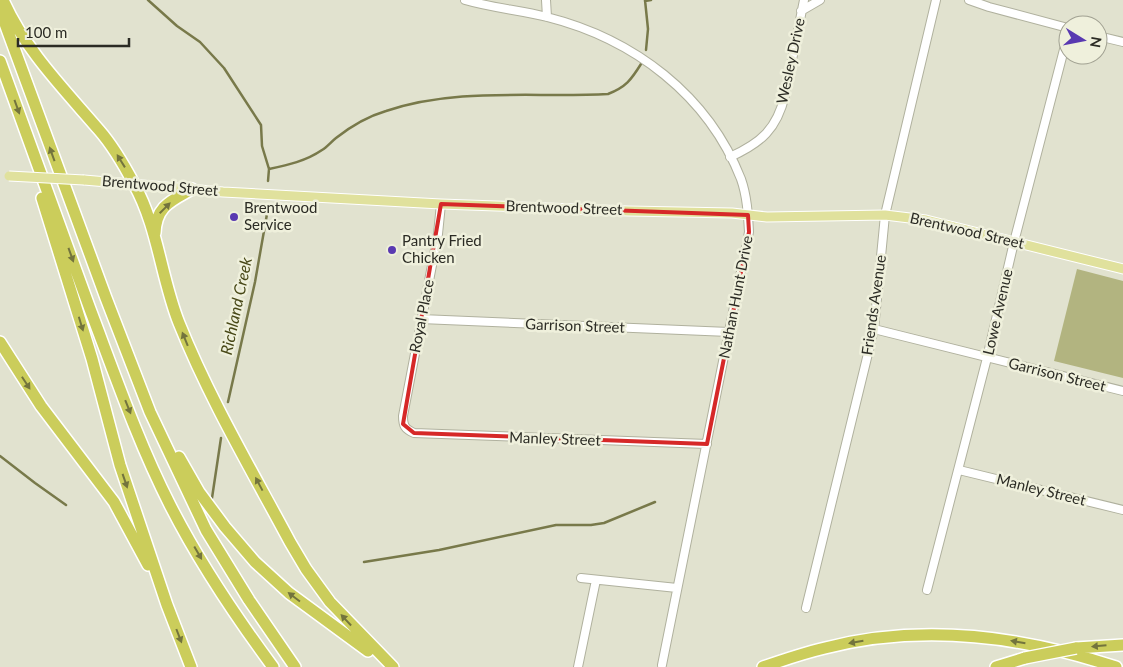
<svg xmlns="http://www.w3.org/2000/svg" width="1123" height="667" font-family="Lato,sans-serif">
<rect width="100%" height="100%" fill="#e1e2cf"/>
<path fill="#b2b480" d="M 1077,269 L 1123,281 L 1123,378 L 1054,361 Z"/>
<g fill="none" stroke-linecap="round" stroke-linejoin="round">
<path stroke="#78794a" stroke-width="2.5" d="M 148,0 L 177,26 L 200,42 L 224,68 L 261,125 L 262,146 L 269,169 L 268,181
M 645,0 L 648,29 L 646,50
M 645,1 L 651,0
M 269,169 C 288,165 306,161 322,150 C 327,147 331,142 336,138 C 350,127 369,116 386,111 C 457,87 534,98 608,94 C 626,87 631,80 641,64
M 228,402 L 255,282 L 267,214
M 0,456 L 35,483 L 66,505
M 212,498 L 221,438
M 364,562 L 439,550 L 556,525 L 591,525 L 604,523 L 655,502"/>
<defs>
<path id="minor" d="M 465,0 C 492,8 520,10 547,17 C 634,39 708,95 741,179 C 747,196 748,214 749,232 L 662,665
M 546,0 L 547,17
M 969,0 L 989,7 L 1068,28
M 801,11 L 820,0
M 1098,36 L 1123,42
M 730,157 C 761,143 777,129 785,95 L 804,0
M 441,204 L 438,234 L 403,416 C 403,426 405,429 414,433 L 707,444
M 421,319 L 729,332
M 874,329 L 1123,391
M 959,470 L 1123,510
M 581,578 L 677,588
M 927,590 L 987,358 L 1014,242 L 1068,34
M 806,608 L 874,329 L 885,215 L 936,0
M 578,667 L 596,580"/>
<path id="major" d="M 84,180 L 223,192 L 441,204 L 628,211 L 732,213 L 767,217 L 885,215 L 926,220 L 1123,269"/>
<path id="highway" d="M 3,0 C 25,50 64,89 99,130 C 113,146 124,165 134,184 C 158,227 161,278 179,323 C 209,398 252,471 290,542 L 306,569 L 330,602 L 393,667
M 0,10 L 106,298 L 150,412 L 206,530 L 249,600 L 295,667
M 0,61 C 30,144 60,226 90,309 C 115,375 138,442 170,505 C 198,560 236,617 273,667
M 42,198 L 92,359 L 120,465 L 167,605 L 191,667
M 155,233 C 156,206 171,201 192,189
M 0,342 L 41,406 L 114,502 L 148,565
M 179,457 L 199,492 L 225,527 L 255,562 L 289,593 L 368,651
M 1076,648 L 1123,645
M 763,667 C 783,660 804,653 825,648 C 922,623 1022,636 1116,667
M 996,667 L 1025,658"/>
</defs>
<use href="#minor" stroke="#b0b19e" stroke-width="10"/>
<use href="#major" stroke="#fff" stroke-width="11"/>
<use href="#highway" stroke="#fff" stroke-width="14"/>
<use href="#minor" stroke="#fff" stroke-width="8"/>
<use href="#major" stroke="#e0e19d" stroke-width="9"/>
<use href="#highway" stroke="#cbcd5b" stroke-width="11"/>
<defs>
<path id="major-bridge" d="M 9,176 L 84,180"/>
<path id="highway-bridge" d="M 1025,658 L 1076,648"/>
</defs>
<use href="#major-bridge" stroke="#fff" stroke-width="11" stroke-linecap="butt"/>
<use href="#highway-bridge" stroke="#fff" stroke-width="14" stroke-linecap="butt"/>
<use href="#major-bridge" stroke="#e0e19d" stroke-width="9"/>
<use href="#highway-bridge" stroke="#cbcd5b" stroke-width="11"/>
</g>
<defs><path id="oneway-solid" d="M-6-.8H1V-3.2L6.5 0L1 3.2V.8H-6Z" transform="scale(1.25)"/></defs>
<g fill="#73743d">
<use href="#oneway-solid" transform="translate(17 107) rotate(70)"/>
<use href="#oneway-solid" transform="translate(52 154) rotate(-110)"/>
<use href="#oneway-solid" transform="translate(121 161) rotate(-122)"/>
<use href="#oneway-solid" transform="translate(165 208) rotate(-45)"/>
<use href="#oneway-solid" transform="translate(71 255) rotate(70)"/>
<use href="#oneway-solid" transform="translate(81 324) rotate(73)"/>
<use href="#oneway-solid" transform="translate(185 339) rotate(-112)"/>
<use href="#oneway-solid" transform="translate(26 383) rotate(57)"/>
<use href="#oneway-solid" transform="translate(128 407) rotate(68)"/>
<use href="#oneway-solid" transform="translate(125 481) rotate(71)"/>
<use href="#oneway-solid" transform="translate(259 484) rotate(-118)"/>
<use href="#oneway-solid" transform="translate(198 553) rotate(60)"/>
<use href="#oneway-solid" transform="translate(294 597) rotate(-143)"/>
<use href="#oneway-solid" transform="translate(346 620) rotate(-133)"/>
<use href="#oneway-solid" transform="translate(179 636) rotate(69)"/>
<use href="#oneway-solid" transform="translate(856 642) rotate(170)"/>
<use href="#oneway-solid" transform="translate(1018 642) rotate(-170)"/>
<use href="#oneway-solid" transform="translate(1099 646) rotate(175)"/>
</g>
<path fill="none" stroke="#d62828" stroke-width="4" stroke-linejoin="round" d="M 441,204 L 748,215 L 749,232 L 707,444 L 414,433 L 403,424 Z"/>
<g fill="#5939b1" stroke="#eff0dc" stroke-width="2">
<circle cx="234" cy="217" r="5"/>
<circle cx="392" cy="250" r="5"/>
</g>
<g text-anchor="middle" stroke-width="5" stroke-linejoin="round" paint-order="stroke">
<g font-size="15" fill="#2b2b24" stroke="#eff0dc">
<text transform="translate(791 61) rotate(-78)" y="5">Wesley Drive</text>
<text transform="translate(160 186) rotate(5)" y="5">Brentwood Street</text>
<text transform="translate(564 208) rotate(2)" y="5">Brentwood Street</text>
<text transform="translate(967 231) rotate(13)" y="5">Brentwood Street</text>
<text transform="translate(736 297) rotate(-79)" y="5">Nathan Hunt Drive</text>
<text transform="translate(874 305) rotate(-82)" y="5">Friends Avenue</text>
<text transform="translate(998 312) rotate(-77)" y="5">Lowe Avenue</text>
<text transform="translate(422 316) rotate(-79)" y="5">Royal Place</text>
<text transform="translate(575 326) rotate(2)" y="5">Garrison Street</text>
<text transform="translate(1057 375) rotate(14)" y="5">Garrison Street</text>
<text transform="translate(555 439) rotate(2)" y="5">Manley Street</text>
<text transform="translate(1041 490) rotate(14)" y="5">Manley Street</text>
</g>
<g font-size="15" fill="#2b2b24" stroke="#eff0dc" text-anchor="start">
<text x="244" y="213">Brentwood<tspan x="244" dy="17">Service</tspan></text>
<text x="402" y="246">Pantry Fried<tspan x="402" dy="17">Chicken</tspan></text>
</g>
<g font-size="16" font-style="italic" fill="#474716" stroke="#eff0dc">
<text transform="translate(236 306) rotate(-78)" y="6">Richland Creek</text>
</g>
</g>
<g transform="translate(1083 40) rotate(100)"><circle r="24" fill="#eff0dc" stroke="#a1a192"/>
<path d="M0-4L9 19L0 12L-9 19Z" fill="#5939b1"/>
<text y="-8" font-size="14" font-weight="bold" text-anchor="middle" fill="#2b2b24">N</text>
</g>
<path d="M18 38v8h111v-8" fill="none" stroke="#2b2b24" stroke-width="2.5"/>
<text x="25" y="38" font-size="15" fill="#2b2b24" stroke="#eff0dc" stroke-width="4" paint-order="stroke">100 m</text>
</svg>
